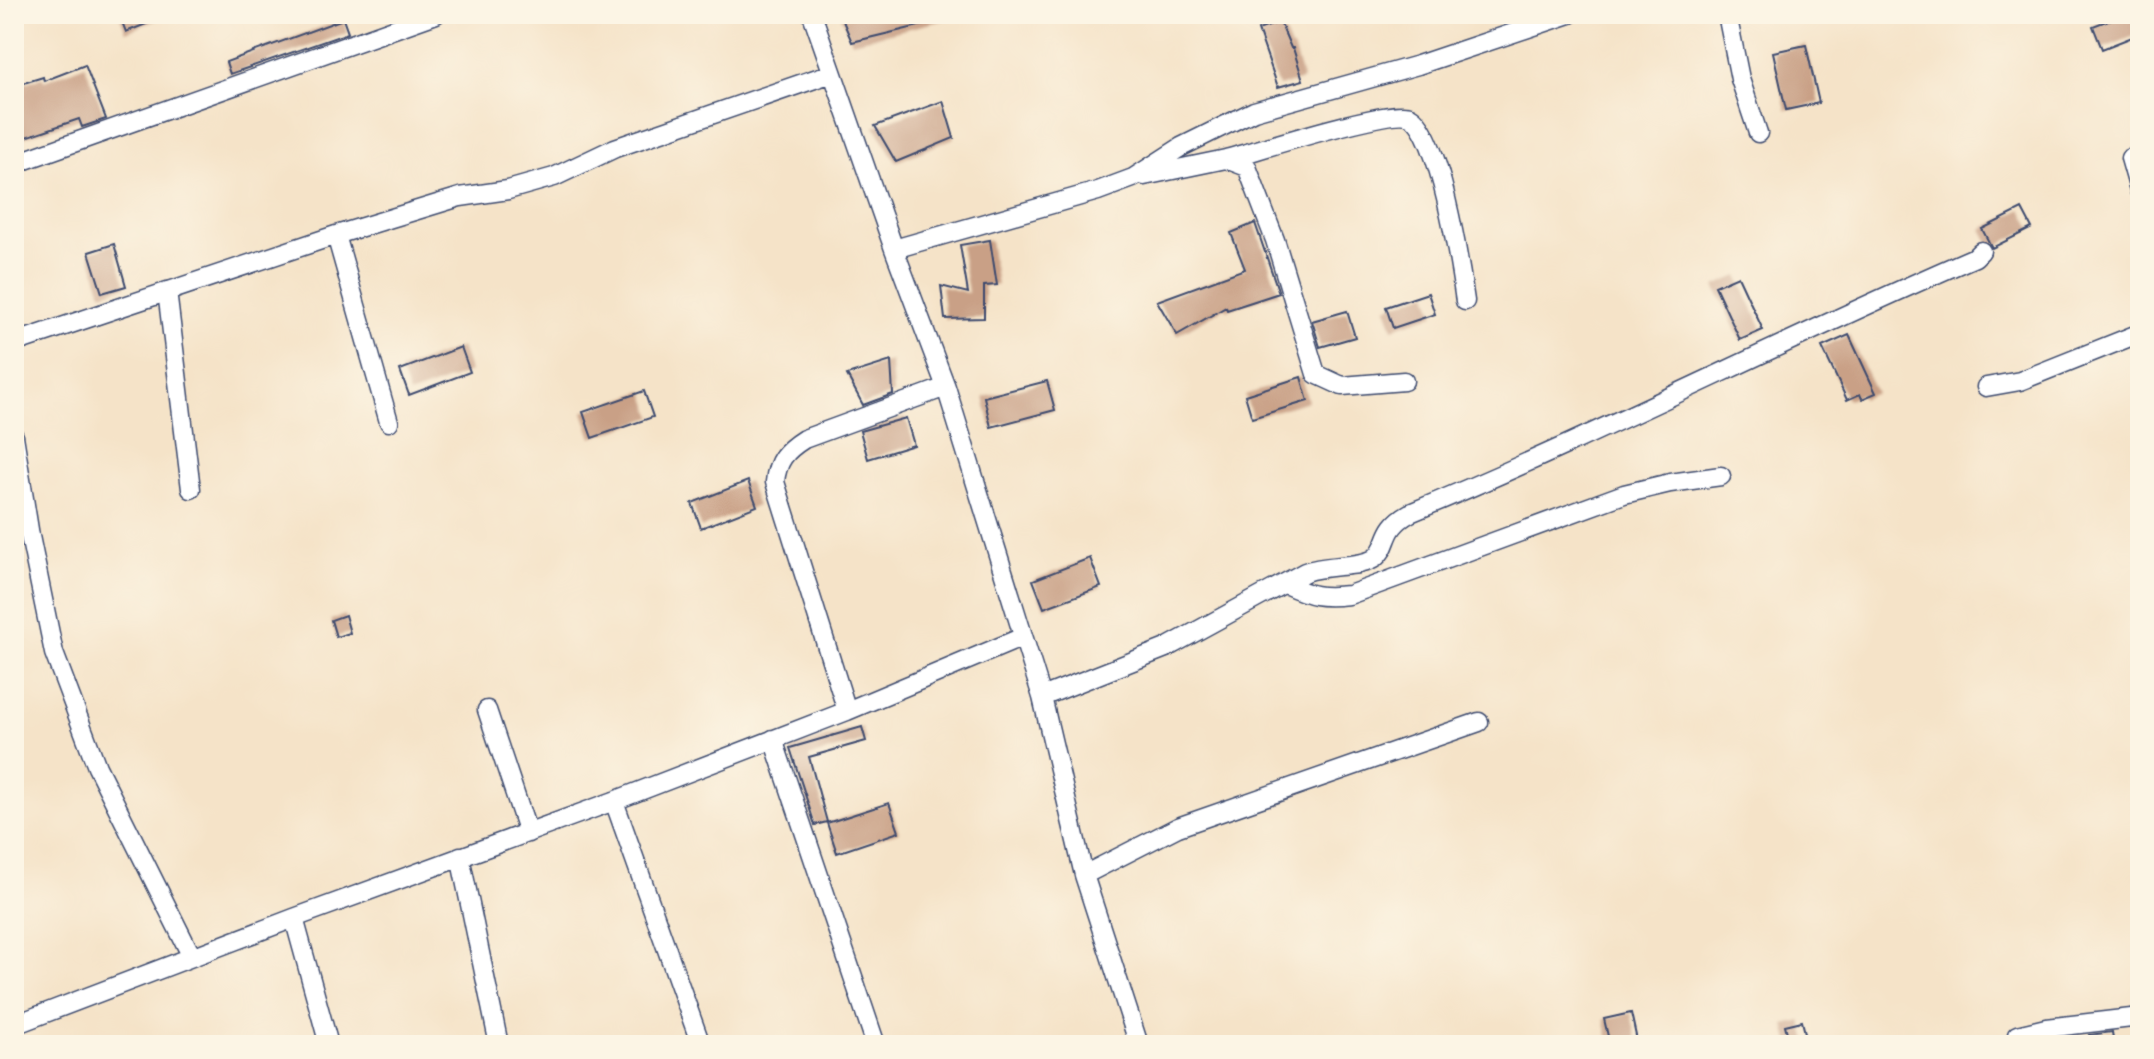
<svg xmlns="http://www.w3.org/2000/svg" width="2154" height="1059" font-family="Itim,sans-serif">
<rect width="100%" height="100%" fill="#fcf5e5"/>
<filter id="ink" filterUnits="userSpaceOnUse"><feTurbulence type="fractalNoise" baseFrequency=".0125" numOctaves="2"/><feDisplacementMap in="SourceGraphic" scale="16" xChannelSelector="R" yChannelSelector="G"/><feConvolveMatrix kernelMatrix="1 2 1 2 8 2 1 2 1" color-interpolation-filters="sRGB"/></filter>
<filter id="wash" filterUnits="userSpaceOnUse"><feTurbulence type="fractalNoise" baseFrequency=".006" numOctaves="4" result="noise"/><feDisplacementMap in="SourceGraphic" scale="32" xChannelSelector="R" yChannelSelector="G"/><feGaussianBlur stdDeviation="1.8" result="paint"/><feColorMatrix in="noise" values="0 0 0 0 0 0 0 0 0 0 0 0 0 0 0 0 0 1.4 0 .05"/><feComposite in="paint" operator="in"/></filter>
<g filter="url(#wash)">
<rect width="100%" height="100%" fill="#f5e3c8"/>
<g id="blocks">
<path fill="#c9a086" d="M 119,14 L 169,14 L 169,15 L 126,32 Z
M 840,14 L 948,14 L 948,19 L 852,42 Z
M 2124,14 L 2140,14 L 2140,34 L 2102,49 L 2093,26 Z
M 343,19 L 348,33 L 230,74 L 226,62 Z
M 1280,22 L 1291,48 L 1293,48 L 1303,80 L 1278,87 L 1258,30 Z
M 1806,45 L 1819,103 L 1786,110 L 1773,52 Z
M 85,65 L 106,119 L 82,127 L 79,119 L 14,141 L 14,86 L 43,77 L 44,81 Z
M 943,101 L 954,138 L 896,162 L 875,126 Z
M 2022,209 L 2032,228 L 1992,248 L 1982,229 Z
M 1255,223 L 1279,293 L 1227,310 L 1226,307 L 1177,335 L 1157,301 L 1245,269 L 1231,233 Z
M 990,240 L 997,285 L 984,286 L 984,318 L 945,319 L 941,286 L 968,293 L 960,245 Z
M 114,244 L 126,286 L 102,293 L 89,252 Z
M 1738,276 L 1763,330 L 1740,340 L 1715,286 Z
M 1428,293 L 1435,314 L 1393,328 L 1386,307 Z
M 1347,311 L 1355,337 L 1320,347 L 1312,321 Z
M 1849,335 L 1876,393 L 1862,399 L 1860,394 L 1847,400 L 1822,347 Z
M 461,347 L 470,372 L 409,395 L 400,370 Z
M 891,361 L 893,394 L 863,405 L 847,375 Z
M 1301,377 L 1308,401 L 1252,418 L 1245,395 Z
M 1047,381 L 1055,410 L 991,427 L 984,397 Z
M 644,391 L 653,417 L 592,438 L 583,412 Z
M 906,418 L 914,445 L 868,459 L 860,431 Z
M 748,481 L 757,506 L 701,528 L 692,503 Z
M 1090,558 L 1101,587 L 1044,608 L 1033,580 Z
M 345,615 L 350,633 L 336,637 L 331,620 Z
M 862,727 L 866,741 L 809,757 L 827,822 L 815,825 L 790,748 Z
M 889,803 L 899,832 L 837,853 L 827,823 Z
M 1631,1013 L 1638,1045 L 1610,1045 L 1604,1019 Z
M 1802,1021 L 1808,1045 L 1790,1045 L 1785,1025 Z
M 2112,1032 L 2114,1045 L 2091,1045 L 2089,1035 Z"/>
</g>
</g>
<g filter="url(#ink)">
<use href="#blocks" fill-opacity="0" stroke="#3c4a6e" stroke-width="2"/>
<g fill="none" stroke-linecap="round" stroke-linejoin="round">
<defs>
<path id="minor" d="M 812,14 L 894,249 L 946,387 L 1042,697 L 1084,875 L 1139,1045
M 1727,14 L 1740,79 L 1758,133
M 2130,158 L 2140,193
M 1226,159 C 1253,152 1391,107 1410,116 C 1439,130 1460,266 1465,301
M 14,164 L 436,14
M 1144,176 L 1226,159 L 1247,167 L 1275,240 L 1316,374 L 1342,386 L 1404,381
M 336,235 L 389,422
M 894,249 L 1098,191 L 1133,178 L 1181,147 L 1254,111 L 1418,65 L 1570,14
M 167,291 L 191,489
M 14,343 L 336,235 L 460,197 L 508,190 L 554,177 L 615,148 L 832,73
M 1986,387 L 2020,381 L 2140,333
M 14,436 L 30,536 L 54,653 L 97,767 L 192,957
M 1285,584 C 1311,596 1320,598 1349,595 L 1624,494 L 1670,483 L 1721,476
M 1042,697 L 1166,648 L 1305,572 C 1326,564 1361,568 1375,558 C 1391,545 1381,529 1410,513 C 1601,434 1785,339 1975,257 L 1981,251
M 487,710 L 528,833
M 847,711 L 775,482 C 777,461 785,451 804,439 L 946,387
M 773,739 L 876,1045
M 614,801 L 701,1045
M 460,856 L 499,1045
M 1084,875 L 1178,827 L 1479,722
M 294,918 L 329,1045
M 14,1025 L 294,918 L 614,801 L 847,711 L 1023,637
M 2017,1035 L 2046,1028 L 2140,1017"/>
</defs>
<use href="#minor" stroke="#3c4a6e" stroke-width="21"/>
<use href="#minor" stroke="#fff" stroke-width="18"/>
</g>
</g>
<rect width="2154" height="1059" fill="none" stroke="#fcf5e5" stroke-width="48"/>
</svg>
